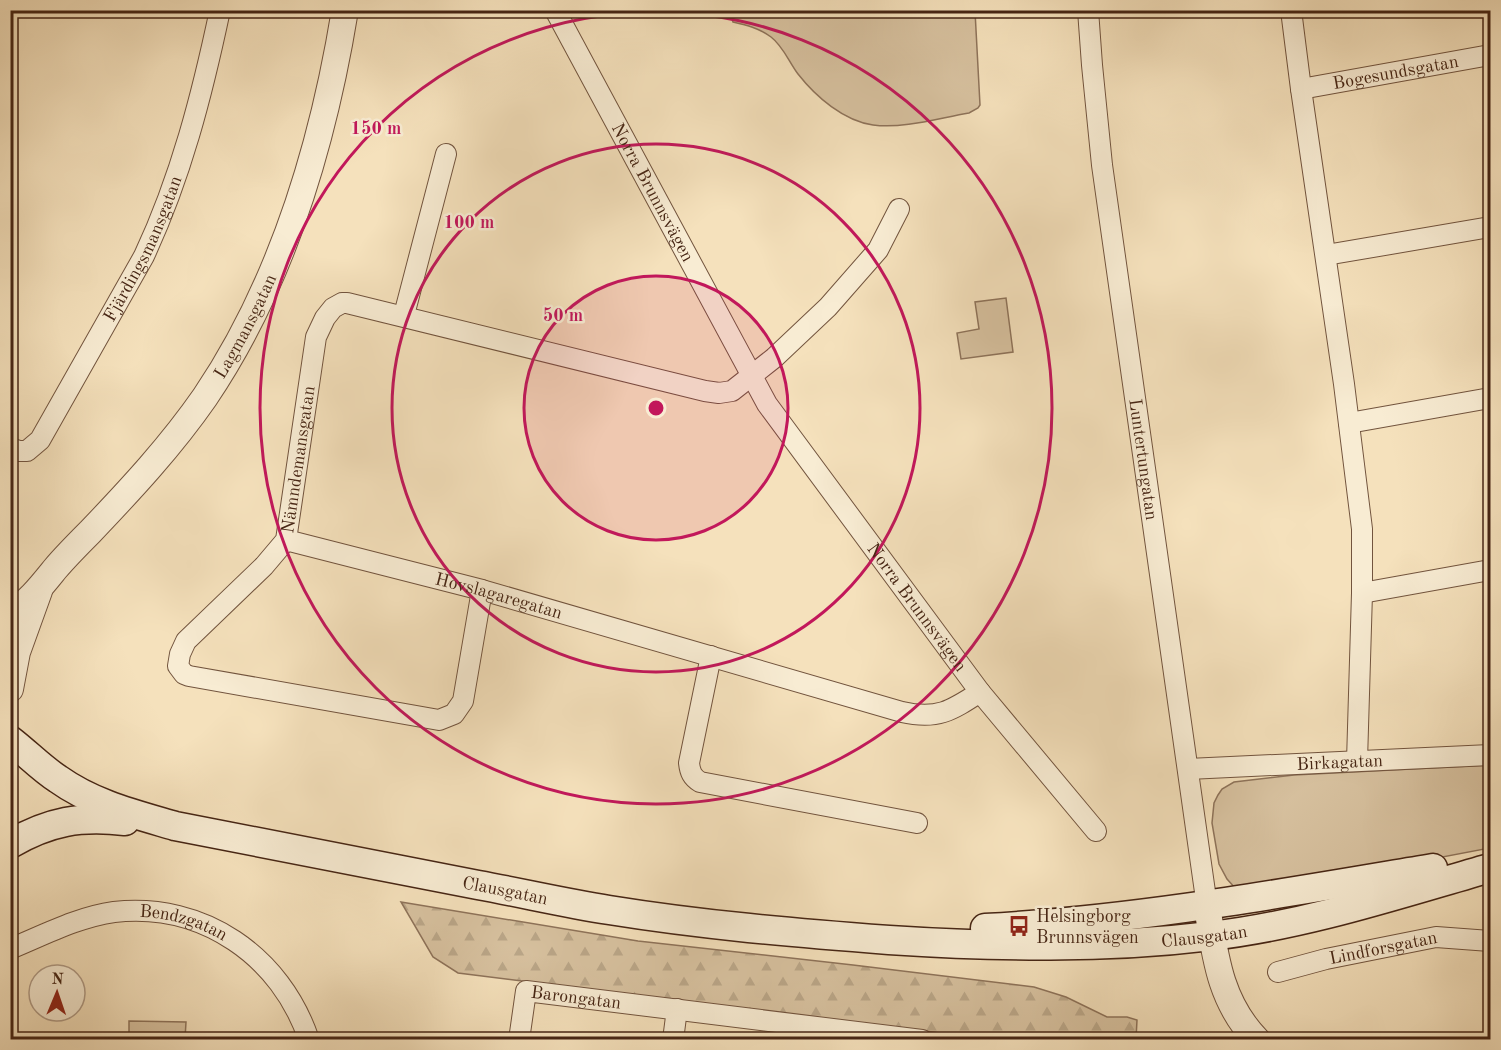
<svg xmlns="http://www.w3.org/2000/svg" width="1501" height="1050" font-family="'Old Standard TT',serif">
<defs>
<pattern id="forest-firs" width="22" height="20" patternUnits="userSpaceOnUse" patternTransform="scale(1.5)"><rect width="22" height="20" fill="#d7c19f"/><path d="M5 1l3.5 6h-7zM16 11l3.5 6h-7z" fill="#baa688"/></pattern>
</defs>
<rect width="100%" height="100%" fill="#f5e1bc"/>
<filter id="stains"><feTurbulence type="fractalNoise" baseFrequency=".00333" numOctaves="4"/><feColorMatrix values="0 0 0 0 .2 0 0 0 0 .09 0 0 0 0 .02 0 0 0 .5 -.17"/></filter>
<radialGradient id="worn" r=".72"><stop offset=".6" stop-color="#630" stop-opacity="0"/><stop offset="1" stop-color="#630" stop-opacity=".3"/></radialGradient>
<path fill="#d7c19f" stroke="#8e735a" stroke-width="1.5" d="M 748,10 L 975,11 L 980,105 L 978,108 L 969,113 C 939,118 904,129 873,125 C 844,121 816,97 798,74 C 789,62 783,46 771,37 C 759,28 746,25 733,22 L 732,19 Z
M 1006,298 L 1013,352 L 961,359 L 957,333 L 979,329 L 975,302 Z
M 1490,765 L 1490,848 L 1263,891 L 1236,889 L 1227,879 L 1219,864 L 1212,823 L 1214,803 L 1218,795 L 1222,789 L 1234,782 L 1294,775 Z
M 129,1021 L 186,1022 L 185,1039 L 129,1039 Z"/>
<path fill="url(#forest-firs)" stroke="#8e735a" stroke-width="1.5" d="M 401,902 L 638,941 L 853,965 L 1034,987 L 1066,997 L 1107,1017 L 1127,1017 L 1137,1020 L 1136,1039 L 989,1039 L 458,973 L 433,957 Z"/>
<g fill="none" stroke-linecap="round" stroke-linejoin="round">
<defs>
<g id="minor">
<path id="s1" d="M 555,10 L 767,404 L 980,692 L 1096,831"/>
<path id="s2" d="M 1088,10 L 1092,65 L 1102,165 L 1207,906"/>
<path d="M 1291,10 L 1301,89 L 1344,384 L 1362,529 L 1362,593 L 1357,761"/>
<path id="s3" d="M 1301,89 L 1490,55"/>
<path d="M 1326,255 L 1490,227"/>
<path d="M 404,315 L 446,154"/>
<path d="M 1349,423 L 1490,398"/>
<path id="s4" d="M 10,448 L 19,451 L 27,451 L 40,440 L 144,256 C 181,177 202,95 220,10"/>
<path id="s5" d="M 286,540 L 482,590 L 902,712 C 937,720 951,711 980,692"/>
<path id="s6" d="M 482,590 L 463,701 L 454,714 L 439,720 L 189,676 L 184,674 L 178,666 L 180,654 L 186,641 L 264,566 L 286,540 L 316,337 L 325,318 L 333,308 L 342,303 L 347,303 L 705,391 L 719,393 L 732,391 L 774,358 L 828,307 L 878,250 L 899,209"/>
<path d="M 1362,593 L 1490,570"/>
<path d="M 711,656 L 689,763 C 690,772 692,777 700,782 L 917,823"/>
<path id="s7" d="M 1188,769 L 1490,755"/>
<path id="s8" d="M 10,949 C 44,935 78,917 114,912 C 203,902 281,956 309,1040"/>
<path id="s9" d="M 1278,972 L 1326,959 L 1436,937 L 1490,941"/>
<path id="s10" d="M 519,1040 L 526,991 L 922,1040"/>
<path d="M 673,1040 L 677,1009"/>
</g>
<g id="tertiary">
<path id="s11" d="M 10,614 C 29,602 42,585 55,569 C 66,556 78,544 90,532 C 131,489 171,446 205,397 C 282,283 323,145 345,10"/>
<path d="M 10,689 L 17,652 L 39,591"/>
<path d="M 1207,906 C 1215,956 1220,1002 1257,1040"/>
</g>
<g id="secondary">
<path id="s12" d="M 10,740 C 27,753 41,768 58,779 C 93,804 134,814 175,826 C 276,846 377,866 478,885 C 522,893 565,903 609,910 C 702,925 796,933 889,940 C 997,947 1104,949 1211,936 C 1306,925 1399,894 1490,868"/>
<path d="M 10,844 C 50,821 80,816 125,821"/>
<path d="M 985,928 C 1136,920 1284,893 1433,868"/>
</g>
</defs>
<use href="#minor" stroke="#72543e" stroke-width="22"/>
<use href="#tertiary" stroke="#72543e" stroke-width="28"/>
<use href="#secondary" stroke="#462514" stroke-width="31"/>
<use href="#minor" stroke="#f8ecd3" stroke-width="20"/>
<use href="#tertiary" stroke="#f8ecd3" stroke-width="26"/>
<use href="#secondary" stroke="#f8ecd3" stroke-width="28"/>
</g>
<circle cx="656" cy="408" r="132" fill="#c2185b" fill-opacity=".12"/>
<g fill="none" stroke="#c2185b" stroke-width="3">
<circle cx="656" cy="408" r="132"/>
<circle cx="656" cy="408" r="264"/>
<circle cx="656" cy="408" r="396"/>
</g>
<defs>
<symbol id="bus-bare" viewBox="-9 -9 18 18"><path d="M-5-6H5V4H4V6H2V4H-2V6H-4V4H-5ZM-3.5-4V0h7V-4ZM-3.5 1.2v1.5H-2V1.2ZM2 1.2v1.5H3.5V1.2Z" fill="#8f2418" stroke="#f8ecd3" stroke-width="2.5" paint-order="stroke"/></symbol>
</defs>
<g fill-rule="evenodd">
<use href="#bus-bare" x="1004" y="911" width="30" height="30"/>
</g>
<g text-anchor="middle" stroke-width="5" stroke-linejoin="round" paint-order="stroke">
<g font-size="18" fill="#462514" stroke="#f8ecd3">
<text dy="6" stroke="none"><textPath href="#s3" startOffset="96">Bogesundsgatan</textPath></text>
<text dy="6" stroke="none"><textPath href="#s1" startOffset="207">Norra Brunnsvägen</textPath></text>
<text dy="6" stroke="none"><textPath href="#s4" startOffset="252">Fjärdingsmansgatan</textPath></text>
<text dy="6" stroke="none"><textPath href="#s11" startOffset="374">Lagmansgatan</textPath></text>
<text dy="6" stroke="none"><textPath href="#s6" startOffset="664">Nämndemansgatan</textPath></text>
<text dy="6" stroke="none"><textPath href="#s2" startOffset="453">Luntertungatan</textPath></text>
<text dy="6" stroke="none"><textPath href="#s5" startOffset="220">Hovslagaregatan</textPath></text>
<text dy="6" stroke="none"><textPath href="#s1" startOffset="700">Norra Brunnsvägen</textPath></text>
<text dy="6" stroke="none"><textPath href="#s7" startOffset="152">Birkagatan</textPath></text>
<text dy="6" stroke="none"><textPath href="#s12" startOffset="525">Clausgatan</textPath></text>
<text dy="6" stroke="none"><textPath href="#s8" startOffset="182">Bendzgatan</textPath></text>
<text dy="6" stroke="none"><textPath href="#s12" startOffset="1228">Clausgatan</textPath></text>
<text dy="6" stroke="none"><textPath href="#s9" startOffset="108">Lindforsgatan</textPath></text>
<text dy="6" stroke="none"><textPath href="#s10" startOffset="100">Barongatan</textPath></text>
</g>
<g font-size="18" fill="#462514" stroke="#f8ecd3" text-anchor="start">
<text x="1036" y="922">Helsingborg<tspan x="1036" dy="21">Brunnsvägen</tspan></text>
</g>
</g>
<circle cx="656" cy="408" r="9" fill="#c2185b" stroke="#f8ecd3" stroke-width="3"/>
<g font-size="18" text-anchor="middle" font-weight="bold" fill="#c2185b" stroke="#f8ecd3" stroke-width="5" stroke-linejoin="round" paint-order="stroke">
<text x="376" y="134">150 m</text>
<text x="469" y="228">100 m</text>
<text x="563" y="321">50 m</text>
</g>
<rect width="1501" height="1050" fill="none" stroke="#f5e1bc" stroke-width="36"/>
<rect x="12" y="12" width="1477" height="1026" fill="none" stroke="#462514" stroke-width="3"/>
<rect x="18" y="18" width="1465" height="1014" fill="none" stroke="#462514" stroke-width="1.5"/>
<g transform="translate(57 993) rotate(2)"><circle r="28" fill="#f8ecd3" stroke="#b19c87" stroke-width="1.5"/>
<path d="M0-4.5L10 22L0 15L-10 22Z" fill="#8f2418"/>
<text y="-9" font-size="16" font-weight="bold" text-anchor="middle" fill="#462514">N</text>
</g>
<rect width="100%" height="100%" filter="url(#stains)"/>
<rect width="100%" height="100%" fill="url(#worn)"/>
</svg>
